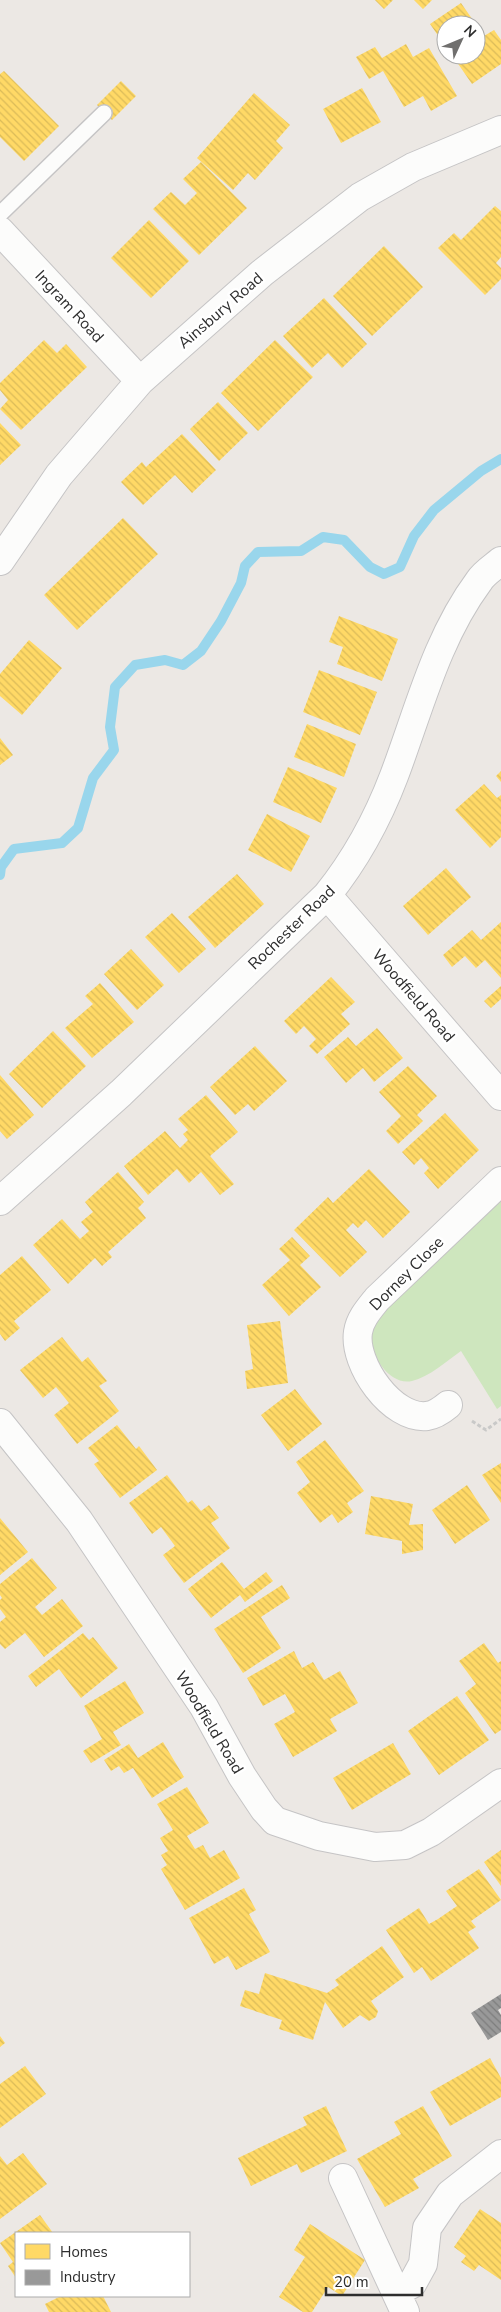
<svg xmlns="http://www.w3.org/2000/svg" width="501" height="2312" font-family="'Nunito Sans',sans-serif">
<defs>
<pattern id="homes-back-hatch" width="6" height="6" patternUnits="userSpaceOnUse" patternTransform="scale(1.25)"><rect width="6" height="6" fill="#ffd966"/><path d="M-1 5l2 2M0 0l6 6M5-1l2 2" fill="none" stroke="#dbbb59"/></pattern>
<pattern id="industry-back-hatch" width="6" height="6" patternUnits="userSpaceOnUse" patternTransform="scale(1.25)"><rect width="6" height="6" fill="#999"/><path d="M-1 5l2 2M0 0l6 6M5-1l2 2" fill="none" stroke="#7d7d7d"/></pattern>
</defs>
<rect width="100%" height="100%" fill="#ece8e4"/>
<path fill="#cee6be" d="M 501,1195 L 501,1406 L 497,1409 L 461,1351 C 447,1361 429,1377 412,1381 C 391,1386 371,1357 370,1338 C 370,1331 375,1323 378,1316 Z"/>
<path fill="url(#homes-back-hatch)" d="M 375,0 L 393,0 L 384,9 Z
M 414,0 L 432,0 L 423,9 Z
M 461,3 L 484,36 L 494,30 L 501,40 L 501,64 L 472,84 L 452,55 L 476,55 L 476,25 L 446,25 L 446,47 L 430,24 Z
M 406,44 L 413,57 L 429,48 L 457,96 L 431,111 L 423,96 L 404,107 L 383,71 L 369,79 L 356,57 L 375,47 L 382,58 Z
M 4,71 L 59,126 L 24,161 L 0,137 L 0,74 Z
M 121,81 L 136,96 L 112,120 L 97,105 Z
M 362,88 L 381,122 L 341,143 L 323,109 Z
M 254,93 L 290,125 L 276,141 L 283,148 L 255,180 L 248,173 L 233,190 L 197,158 Z
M 201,162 L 247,208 L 199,255 L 153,209 L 171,192 L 185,205 L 197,193 L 183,179 Z
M 495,206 L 501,211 L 501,257 L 496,263 L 501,268 L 501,279 L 485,295 L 438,248 L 454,233 L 461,240 Z
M 149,220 L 189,261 L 151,298 L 111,258 Z
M 384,246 L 423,287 L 372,336 L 333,296 Z
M 324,298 L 367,344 L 342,368 L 328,353 L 312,368 L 283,336 Z
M 44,340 L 57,353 L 66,344 L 87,367 L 21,430 L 0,409 L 8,400 L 0,390 L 0,383 Z
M 275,340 L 313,377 L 258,431 L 221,393 Z
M 218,402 L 248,433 L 219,461 L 190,429 Z
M 0,423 L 21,445 L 0,465 Z
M 182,434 L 216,470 L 192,493 L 175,475 L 143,505 L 121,482 L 142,462 L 146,467 Z
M 123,518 L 158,554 L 77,630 L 44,595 Z
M 339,616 L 398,639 L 382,681 L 337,664 L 343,647 L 329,642 Z
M 29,640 L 62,668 L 22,715 L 0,696 L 0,674 Z
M 319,670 L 377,692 L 360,735 L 303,712 Z
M 307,724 L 356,744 L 344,777 L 294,757 Z
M 0,738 L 13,755 L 0,765 Z
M 288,767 L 337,788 L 321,823 L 273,802 Z
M 501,771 L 501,782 L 496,776 Z
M 484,784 L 497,798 L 501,795 L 501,837 L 490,848 L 455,810 Z
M 267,814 L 310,836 L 291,872 L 248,850 Z
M 446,868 L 471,897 L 428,935 L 403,906 Z
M 237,874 L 264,904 L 215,948 L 188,917 Z
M 172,913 L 206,949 L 179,973 L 145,937 Z
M 501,922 L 501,978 L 485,960 L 476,968 L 465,956 L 452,967 L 443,955 L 472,930 L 481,940 Z
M 131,949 L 164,985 L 137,1010 L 104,974 Z
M 331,977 L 355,1002 L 341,1014 L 350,1024 L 317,1054 L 309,1046 L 316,1039 L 304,1026 L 296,1034 L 284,1021 Z
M 100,983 L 134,1022 L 92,1058 L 65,1028 L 93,1004 L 85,996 Z
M 501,986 L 501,999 L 491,1008 L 484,1001 Z
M 377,1028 L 403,1058 L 374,1082 L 363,1068 L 346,1083 L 324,1057 L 348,1037 L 356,1046 Z
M 53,1031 L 86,1066 L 42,1108 L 9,1074 Z
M 255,1046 L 287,1081 L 254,1111 L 248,1104 L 235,1115 L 210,1087 Z
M 408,1066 L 437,1096 L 417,1115 L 423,1121 L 398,1144 L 386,1131 L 401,1116 L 379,1092 Z
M 0,1075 L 34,1115 L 7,1139 L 0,1131 Z
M 206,1095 L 238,1132 L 210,1156 L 234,1184 L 220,1195 L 201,1172 L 189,1183 L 177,1169 L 148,1195 L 124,1166 L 165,1131 L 180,1148 L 188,1140 L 183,1134 L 188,1130 L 178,1119 Z
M 445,1113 L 479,1150 L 438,1189 L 424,1173 L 429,1168 L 421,1158 L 414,1165 L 402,1152 Z
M 369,1169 L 410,1212 L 383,1238 L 366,1220 L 358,1228 L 353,1223 L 346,1230 L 367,1252 L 340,1277 L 294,1230 L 328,1197 L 333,1203 Z
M 118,1172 L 144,1202 L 138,1208 L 146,1218 L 108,1252 L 112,1257 L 102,1266 L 95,1258 L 68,1284 L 33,1245 L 62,1219 L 80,1239 L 89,1231 L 81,1222 L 93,1212 L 85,1202 Z
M 292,1237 L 310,1256 L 300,1265 L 321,1287 L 289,1316 L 262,1285 L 290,1260 L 279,1249 Z
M 22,1256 L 51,1290 L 14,1321 L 20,1328 L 5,1341 L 0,1334 L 0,1275 Z
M 280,1321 L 288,1383 L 247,1389 L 245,1371 L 253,1369 L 247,1325 Z
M 62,1337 L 82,1362 L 88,1357 L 95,1366 L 107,1381 L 99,1386 L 119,1411 L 77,1444 L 54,1415 L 69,1403 L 56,1387 L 43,1398 L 20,1370 Z
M 295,1389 L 322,1424 L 288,1451 L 261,1415 Z
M 117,1425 L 136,1449 L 139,1446 L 157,1470 L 120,1498 L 94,1464 L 99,1461 L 88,1448 Z
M 325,1440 L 364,1491 L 347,1503 L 353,1512 L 338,1523 L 332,1514 L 320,1523 L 297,1493 L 310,1482 L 296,1462 Z
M 501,1463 L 501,1503 L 482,1475 Z
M 167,1475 L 188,1503 L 192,1500 L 201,1511 L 209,1505 L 219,1518 L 211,1523 L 230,1548 L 184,1583 L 163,1555 L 175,1546 L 161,1527 L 152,1534 L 129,1503 Z
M 467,1485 L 490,1520 L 455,1544 L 432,1510 Z
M 371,1496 L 413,1504 L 409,1525 L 423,1524 L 423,1550 L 402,1554 L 402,1541 L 365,1534 Z
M 0,1518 L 28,1552 L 0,1575 Z
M 32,1558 L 57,1588 L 35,1607 L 42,1615 L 62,1599 L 83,1626 L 44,1657 L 25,1633 L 5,1649 L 0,1644 L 0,1622 L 6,1617 L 0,1609 L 0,1600 L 2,1598 L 0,1595 L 0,1584 Z
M 222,1562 L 244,1589 L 266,1572 L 273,1581 L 245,1602 L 240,1595 L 211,1618 L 188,1589 Z
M 282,1585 L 290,1598 L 261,1617 L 281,1648 L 243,1673 L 214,1629 Z
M 83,1633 L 89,1640 L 93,1637 L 118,1668 L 81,1698 L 59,1669 L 36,1687 L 28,1676 Z
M 484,1643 L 498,1663 L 501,1661 L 501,1730 L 495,1734 L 465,1693 L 476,1684 L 459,1661 Z
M 294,1651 L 302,1668 L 313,1662 L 324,1680 L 340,1671 L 358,1703 L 330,1719 L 337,1731 L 293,1757 L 274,1724 L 295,1712 L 285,1694 L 263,1706 L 247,1678 Z
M 125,1681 L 144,1713 L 113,1732 L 121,1745 L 91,1763 L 83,1751 L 102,1739 L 84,1706 Z
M 457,1696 L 489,1740 L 439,1775 L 408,1731 Z
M 163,1742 L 184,1777 L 152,1798 L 133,1768 L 124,1773 L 119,1766 L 111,1771 L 104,1760 L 129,1744 L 138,1758 Z
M 393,1743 L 411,1774 L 352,1810 L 333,1778 Z
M 187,1787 L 209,1823 L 187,1836 L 195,1849 L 203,1845 L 210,1858 L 224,1850 L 240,1878 L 185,1910 L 161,1869 L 167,1865 L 161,1855 L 168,1851 L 160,1838 L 173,1830 L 157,1804 Z
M 501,1850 L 501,1886 L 484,1862 Z
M 479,1869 L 501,1900 L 471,1921 L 476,1927 L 468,1932 L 479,1948 L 431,1981 L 422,1967 L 414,1973 L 386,1930 L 419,1908 L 429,1924 L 438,1919 L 457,1906 L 446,1891 Z
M 244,1888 L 256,1910 L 249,1914 L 270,1952 L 236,1970 L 228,1956 L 214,1964 L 189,1918 Z
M 382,1946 L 404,1977 L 371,2001 L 378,2011 L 376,2017 L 369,2021 L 360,2015 L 343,2028 L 325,2002 L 313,2040 L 279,2029 L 282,2020 L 240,2006 L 245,1990 L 259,1994 L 265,1973 L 327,1993 L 339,1985 L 335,1980 Z
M 0,2036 L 5,2043 L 0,2047 Z
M 490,2058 L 501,2078 L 501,2097 L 450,2126 L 430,2092 Z
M 25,2066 L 46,2094 L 0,2128 L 0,2084 Z
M 326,2106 L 347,2151 L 301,2173 L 297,2164 L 251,2186 L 238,2158 L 307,2125 L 303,2117 Z
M 423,2106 L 452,2156 L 413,2179 L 419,2188 L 385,2207 L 357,2159 L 401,2134 L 394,2122 Z
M 23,2153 L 47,2184 L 0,2219 L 0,2156 L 7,2165 Z
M 480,2209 L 501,2223 L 501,2280 L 479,2265 L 474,2271 L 461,2262 L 466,2256 L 454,2247 Z
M 40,2215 L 53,2233 L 16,2233 L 16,2278 L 8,2266 L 13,2262 L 0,2243 Z
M 310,2224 L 365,2260 L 342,2296 L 328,2287 L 312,2312 L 303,2312 L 279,2297 L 305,2257 L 294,2250 Z
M 61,2296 L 103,2296 L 111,2312 L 49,2312 L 45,2304 Z"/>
<path fill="url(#industry-back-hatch)" d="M 501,1994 L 501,2008 L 498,2010 L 501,2015 L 501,2032 L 488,2040 L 471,2013 Z"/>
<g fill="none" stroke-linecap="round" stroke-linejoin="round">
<path stroke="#99d6ec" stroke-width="10" d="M 0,875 L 1,867 L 14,849 L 62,843 L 78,828 L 93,778 L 114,750 L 110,727 L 115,687 L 135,665 L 165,660 L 183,665 L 201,651 L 221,621 L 241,583 L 245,566 L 258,552 L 301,551 L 323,537 L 344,540 L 370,567 L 384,574 L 400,567 L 414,536 L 434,510 L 481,471 L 501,459"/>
<defs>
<path id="lane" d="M 0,214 L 104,113"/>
<path id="street" d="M 0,231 L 140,381
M 0,561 L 59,475 L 140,381 L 262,273 L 360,197 L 413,167 L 501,130
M 327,895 L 501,1096
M 0,1201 L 121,1093 L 327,895 C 356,859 378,818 394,776 C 419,710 436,639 479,581 C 484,573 494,567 501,561
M 448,1405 C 442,1410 435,1415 427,1416 C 392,1420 353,1364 358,1332 C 360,1319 369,1309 377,1299 L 501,1181
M 0,1423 L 79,1521 L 204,1707 L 242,1776 L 264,1809 L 275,1821 L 319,1836 L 375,1847 L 405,1845 L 431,1832 L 501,1783
M 343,2178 L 405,2312
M 397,2292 L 412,2284 L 423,2264 L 427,2228 L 450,2194 L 501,2154"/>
</defs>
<use href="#lane" stroke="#c5c4c5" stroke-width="18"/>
<use href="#street" stroke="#c5c4c5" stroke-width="30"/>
<path stroke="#c9c9c8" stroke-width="3" stroke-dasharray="4 2.5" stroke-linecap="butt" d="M 472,1421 L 486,1430 L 501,1419"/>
<use href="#lane" stroke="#fcfcfb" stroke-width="15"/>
<use href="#street" stroke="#fcfcfb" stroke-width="28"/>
</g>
<g text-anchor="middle" stroke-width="5" stroke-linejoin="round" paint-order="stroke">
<g font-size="16" fill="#2e2e2e" stroke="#fff">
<text transform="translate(70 306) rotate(47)" y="6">Ingram Road</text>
<text transform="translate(220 310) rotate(-41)" y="6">Ainsbury Road</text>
<text transform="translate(291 927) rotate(-44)" y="6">Rochester Road</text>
<text transform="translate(414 995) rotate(49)" y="6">Woodfield Road</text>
<text transform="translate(406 1273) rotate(-45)" y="6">Dorney Close</text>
<text transform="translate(210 1722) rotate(59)" y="6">Woodfield Road</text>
</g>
</g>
<rect x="15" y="2232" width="175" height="65" fill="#ffffff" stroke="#ababab"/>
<rect x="25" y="2244" width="25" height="15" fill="#ffd966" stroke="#ababab"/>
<text x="60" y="2257" font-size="15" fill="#2e2e2e">Homes</text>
<rect x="25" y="2270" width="25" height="15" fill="#999999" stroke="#ababab"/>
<text x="60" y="2282" font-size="15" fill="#2e2e2e">Industry</text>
<g transform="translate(461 40) rotate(46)"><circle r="24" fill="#ffffff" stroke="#ababab"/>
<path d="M0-4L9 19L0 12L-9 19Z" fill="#706f6e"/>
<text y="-8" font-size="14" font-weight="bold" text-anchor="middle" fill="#2e2e2e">N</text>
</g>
<path d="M326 2287v8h96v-8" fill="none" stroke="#2e2e2e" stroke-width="2.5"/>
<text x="334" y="2287" font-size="15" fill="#2e2e2e" stroke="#ffffff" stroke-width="4" paint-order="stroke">20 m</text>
</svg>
